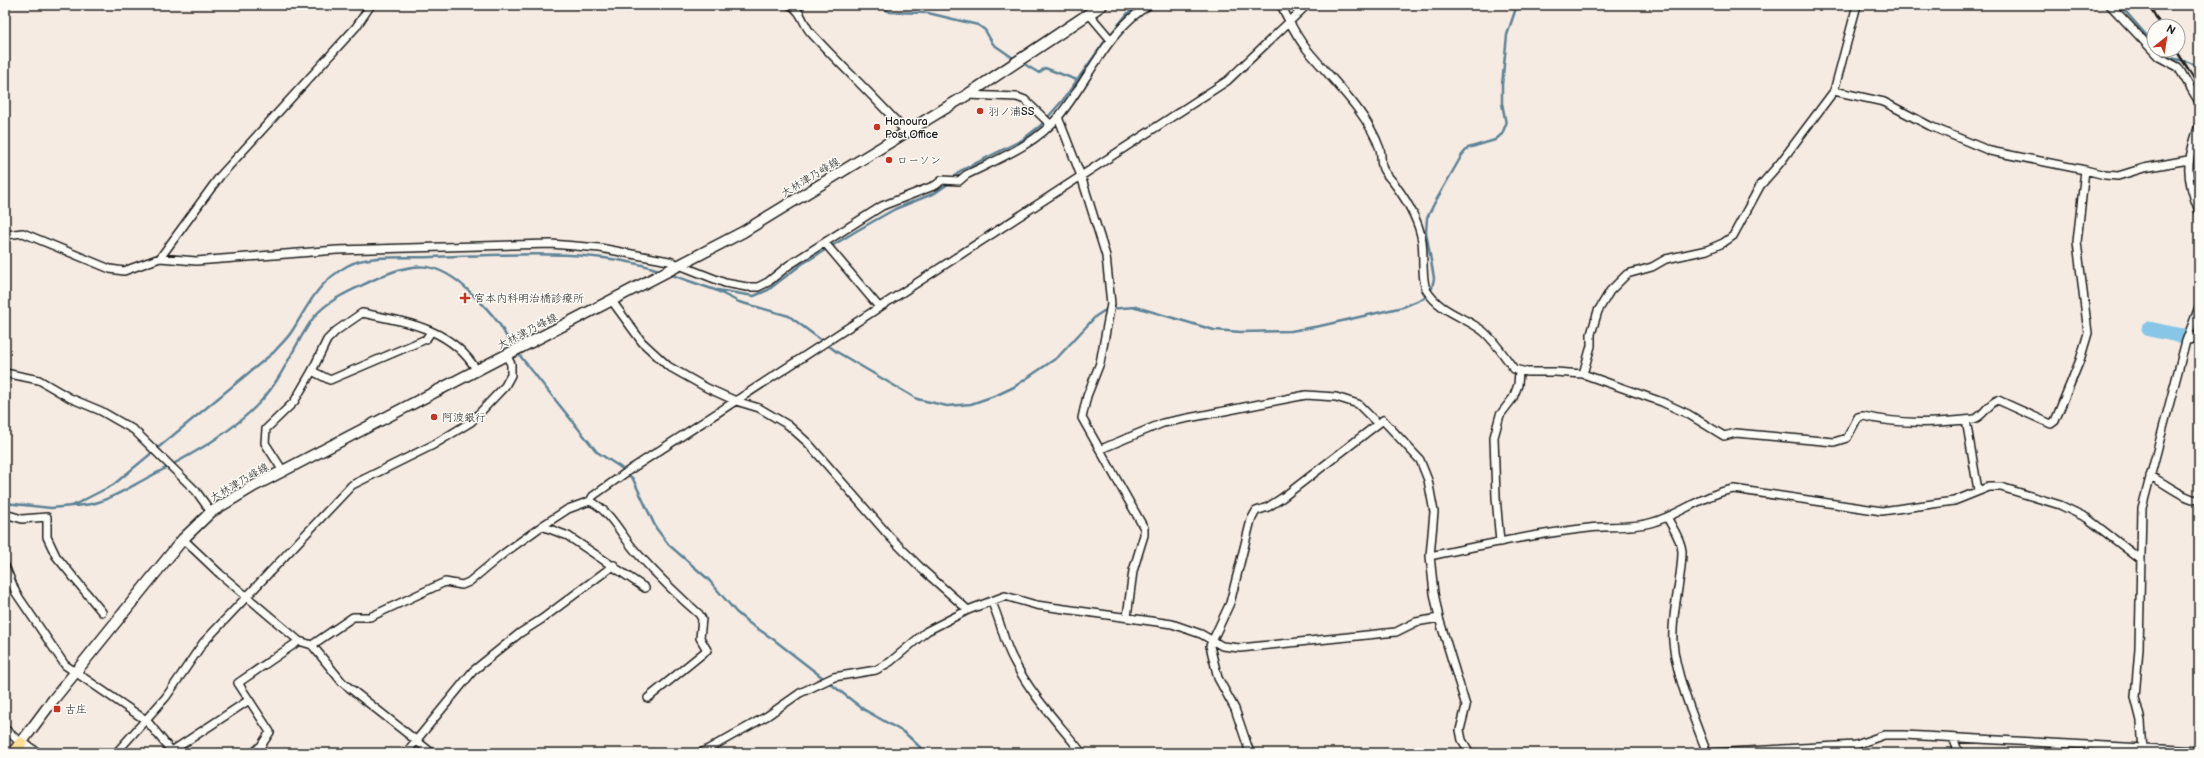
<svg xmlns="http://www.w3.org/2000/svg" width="2204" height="758" font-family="'Balsamiq Sans','Klee One',sans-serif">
<rect width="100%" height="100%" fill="#f6ebe2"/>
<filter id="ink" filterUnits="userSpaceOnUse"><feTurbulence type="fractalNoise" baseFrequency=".025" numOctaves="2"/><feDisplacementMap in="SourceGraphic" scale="8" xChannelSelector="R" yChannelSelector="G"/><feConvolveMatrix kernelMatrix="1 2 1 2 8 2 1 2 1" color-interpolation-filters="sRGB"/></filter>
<g filter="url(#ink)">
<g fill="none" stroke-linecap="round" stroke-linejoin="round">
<path stroke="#5c8296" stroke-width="2.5" d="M 877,5 L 890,12 L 928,13 L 978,25 L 985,30 L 993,44 L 1016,60
M 2120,5 L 2154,44
M 2159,50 C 2169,62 2187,58 2199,67
M 1021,62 L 1039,73 L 1045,68 L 1077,80
M 669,274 L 715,290 L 739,302 L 789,316 L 837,352 L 917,399 L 947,406 L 971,404 L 997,395 L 1014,387 L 1058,357 L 1096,316 L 1107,309 L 1136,307 L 1214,330 L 1241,332 L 1291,331 L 1320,326 L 1403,307 L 1424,298 L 1432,288 L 1434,278 L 1426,232 L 1427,218 L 1434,204 L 1462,155 L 1468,148 L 1495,140 L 1502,134 L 1506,124 L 1502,103 L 1502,85 L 1507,35 L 1517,5
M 717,290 L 754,296 L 768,290 L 802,264 L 858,230 L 895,209 L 935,193 L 948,184 L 960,171 L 1022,140 L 1040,126 L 1063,100 L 1105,41 L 1128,13 L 1140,5
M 517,352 L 597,452 L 620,467 L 633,479 L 656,528 L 669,545 L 708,579 L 736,612 L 749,623 L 773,639 L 863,709 L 905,733 L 926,753
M 5,503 L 51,508 L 72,506 L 113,485 L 274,352 C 280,345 287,339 292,331 C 309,304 317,283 347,266 C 368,254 408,258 431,257 C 503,255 593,247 662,271
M 74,506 C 81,505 89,505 95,503 C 113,498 130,487 147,478 C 187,457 230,435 261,401 C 284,376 294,344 314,317 C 328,300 350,291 369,282 C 412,261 437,258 472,294 C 482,303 492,314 500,325 C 505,333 508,341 514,348"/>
<path stroke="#87c6e7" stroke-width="15" d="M 2149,329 L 2182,336 L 2199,334"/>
<defs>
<path id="street" d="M 790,5 C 803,12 802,23 811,33 C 842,67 876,98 906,132
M 1281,5 C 1288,19 1295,34 1305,47 C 1329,77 1367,111 1380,149 C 1382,155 1380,162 1383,169 C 1386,175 1392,180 1396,186 C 1407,201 1419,222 1422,241 C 1424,254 1421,281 1427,291 C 1440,312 1465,317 1483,331 C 1496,342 1504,356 1514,369 L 1527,372 L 1555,372 L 1583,374 L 1591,346 L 1591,334 L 1598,311 L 1610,291 L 1627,274 L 1652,267 L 1666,259 L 1707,250 L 1723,243 L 1733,236 L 1760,186 L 1780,163 L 1834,91 L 1857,5
M 2110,5 L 2159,57 L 2178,67 L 2199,102
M 1089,14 L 1111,40
M 1834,91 L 1884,102 L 1930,126 L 1990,151 L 2085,170
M 967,95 L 1017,97 L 1025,100 L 1050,124
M 1058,117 L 1081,176 L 1106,256 L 1111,304 L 1100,363 L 1087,396 L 1082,418 L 1144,528 L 1144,535 L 1133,571 L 1127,617
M 2199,125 C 2187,161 2184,174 2199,211
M 5,235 L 23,233 L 110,269 L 124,271 L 160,258 L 196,261 L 337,250 L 551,244 L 600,248 L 669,261 L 725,283 L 747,287 L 758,287 L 768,282 L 789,265 L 882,206 L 936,185 L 942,180 L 959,181 L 966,175 C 998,159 1035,145 1059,116 C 1089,80 1107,30 1149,5
M 825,243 L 879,307
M 160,258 L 220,176 L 356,27 L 371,5
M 612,301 L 642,342 L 668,366 L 707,388 L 736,401 L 759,408 L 788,425 L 808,443 L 890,537 L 924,571 L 968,610
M 2186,341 L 2199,337
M 312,371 L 327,340 L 336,331 L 362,313 C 406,322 452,328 477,371
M 5,373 L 39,380 L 70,398 L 101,411 L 134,430 L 196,491 L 211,512
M 1583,374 L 1662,402 L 1688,414 L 1724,436 L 1736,433 L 1834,442 L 1847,438 L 1858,417 L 1863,416 C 1901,425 1937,423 1974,419 C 1984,416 1987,404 1998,400 L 2051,424 L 2055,421 L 2080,360 L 2088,333 L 2077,242 L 2085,170 L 2105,175 L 2118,176 L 2144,168 L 2188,160
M 1966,420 L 1978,490
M 1101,449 L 1163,423 L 1306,395 L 1336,397 L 1358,404 L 1377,423
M 283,471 L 265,443 L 266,429 L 294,402 L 312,371 L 330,380 L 426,339 L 431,332
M 2150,476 C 2164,482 2185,500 2199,500
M 590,501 L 593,496 L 631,469 L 1227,81 L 1307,5
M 5,514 L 22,519 L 47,517 L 47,537 L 56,556 L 102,612
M 1667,517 C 1672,527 1681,539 1682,551 C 1682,581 1671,611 1673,642 C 1676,677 1695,721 1707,753
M 542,526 L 568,536 L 645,588
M 183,539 L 220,574 L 299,641 L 312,645 L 353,617 L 370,617 L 445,582 L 462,585 L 469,582 L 503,554 L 542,526 L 568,509 L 590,501 C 611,511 622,537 637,553 C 657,575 677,595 699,614 L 702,619 L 700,638 L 707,650 L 648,698
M 1500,542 L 1496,497 L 1494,437 L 1500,415 L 1513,398 L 1518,385 L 1519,371
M 1430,556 C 1482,545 1535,534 1589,528 C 1608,526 1631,528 1650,523 C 1679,516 1703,494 1734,489 L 1882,511 L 1954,501 L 1989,487 L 2001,487 L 2060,505 L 2087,518 L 2141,560
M 5,566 L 16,593 L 65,665 L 147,721 L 173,753
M 991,601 C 1001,620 1003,642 1014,661 C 1031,695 1059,724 1082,753
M 312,645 L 342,682 L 432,753
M 5,729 L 21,743
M 1953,738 L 1959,753
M 172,751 L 249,700
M 116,753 L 166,697 L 203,643 L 352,485 L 433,445 L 471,422 L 505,386 L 511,375 L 511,364 L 506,355
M 253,753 L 261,746 L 270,732 L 238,683 L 299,641
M 406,753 L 473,671 L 520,633 L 542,619 L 614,565
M 701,753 L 767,716 L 800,693 L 834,677 L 876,670 L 890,662 L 927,631 L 968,610 L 1005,596 L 1036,605 L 1172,624 L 1201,634 L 1222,646 L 1240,648 L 1396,632 L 1416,622 L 1439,618
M 1250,753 L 1235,709 L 1218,678 L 1210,646 L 1230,603 L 1251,520 L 1256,511 L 1268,507 L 1282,498 L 1383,420 L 1420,460 L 1428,480 L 1434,512 L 1430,556 L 1434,593 L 1439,618 L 1466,706 L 1460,730 L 1462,740 L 1470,753
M 1710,753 L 1856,745 L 1884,735 L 1904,735 L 2199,751
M 2143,753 L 2141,721 L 2135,697 L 2139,648 L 2142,508 L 2186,341 L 2199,307"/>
<path id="secondary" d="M 36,753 L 21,743 L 53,700 L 183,539 L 211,512 L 254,486 L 743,232 L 967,95 L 1102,5"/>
<path id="primary" d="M 13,753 L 21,743"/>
</defs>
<use href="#street" stroke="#1c1c1c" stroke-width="10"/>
<use href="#secondary" stroke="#1c1c1c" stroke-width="13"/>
<use href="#primary" stroke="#1c1c1c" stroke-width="14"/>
<use href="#street" stroke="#fdfcf7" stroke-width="7"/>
<use href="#secondary" stroke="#fdfcf7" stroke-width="10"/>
<use href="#primary" stroke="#fdde96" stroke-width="11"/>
<path stroke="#1c1c1c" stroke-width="2.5" d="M 2149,5 L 2161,26
M 2176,50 L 2199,86"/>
</g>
</g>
<g fill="#c8321e" stroke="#fdfcf7" stroke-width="1.5">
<circle cx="980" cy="111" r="4"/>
<circle cx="877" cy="127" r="4"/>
<circle cx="889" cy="160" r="4"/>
<path d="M463 292h4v4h4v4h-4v4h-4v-4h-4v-4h4z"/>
<circle cx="434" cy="417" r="4"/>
<rect x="53" y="705" width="8" height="8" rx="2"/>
</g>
<g text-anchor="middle" stroke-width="3" stroke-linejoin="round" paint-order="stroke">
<g font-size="11" fill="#1c1c1c" stroke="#fdfcf7" text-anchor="start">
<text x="988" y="115">羽ノ浦SS</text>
<text x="885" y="125">Hanoura<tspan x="885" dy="13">Post Office</tspan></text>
<text x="897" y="164">ローソン</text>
<text x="474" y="302">宮本内科明治橋診療所</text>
<text x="442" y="421">阿波銀行</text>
<text x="65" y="713">古庄</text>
</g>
<g font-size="11" fill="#1c1c1c" stroke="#fdfcf7">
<text transform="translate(810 177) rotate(-31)" y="4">大林津乃峰線</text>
<text transform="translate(527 331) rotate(-27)" y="4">大林津乃峰線</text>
<text transform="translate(239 482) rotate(-30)" y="4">大林津乃峰線</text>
</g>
</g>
<rect width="2204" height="758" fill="none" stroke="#fdfcf7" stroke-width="20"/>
<rect x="10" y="10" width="2184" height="738" fill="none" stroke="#1c1c1c" stroke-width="1.5" filter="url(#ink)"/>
<g transform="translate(2166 38) rotate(30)"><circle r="19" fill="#fdfcf7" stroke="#a3a29f"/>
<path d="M0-3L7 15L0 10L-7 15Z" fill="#c8321e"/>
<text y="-6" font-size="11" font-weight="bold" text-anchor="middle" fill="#1c1c1c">N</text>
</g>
</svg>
